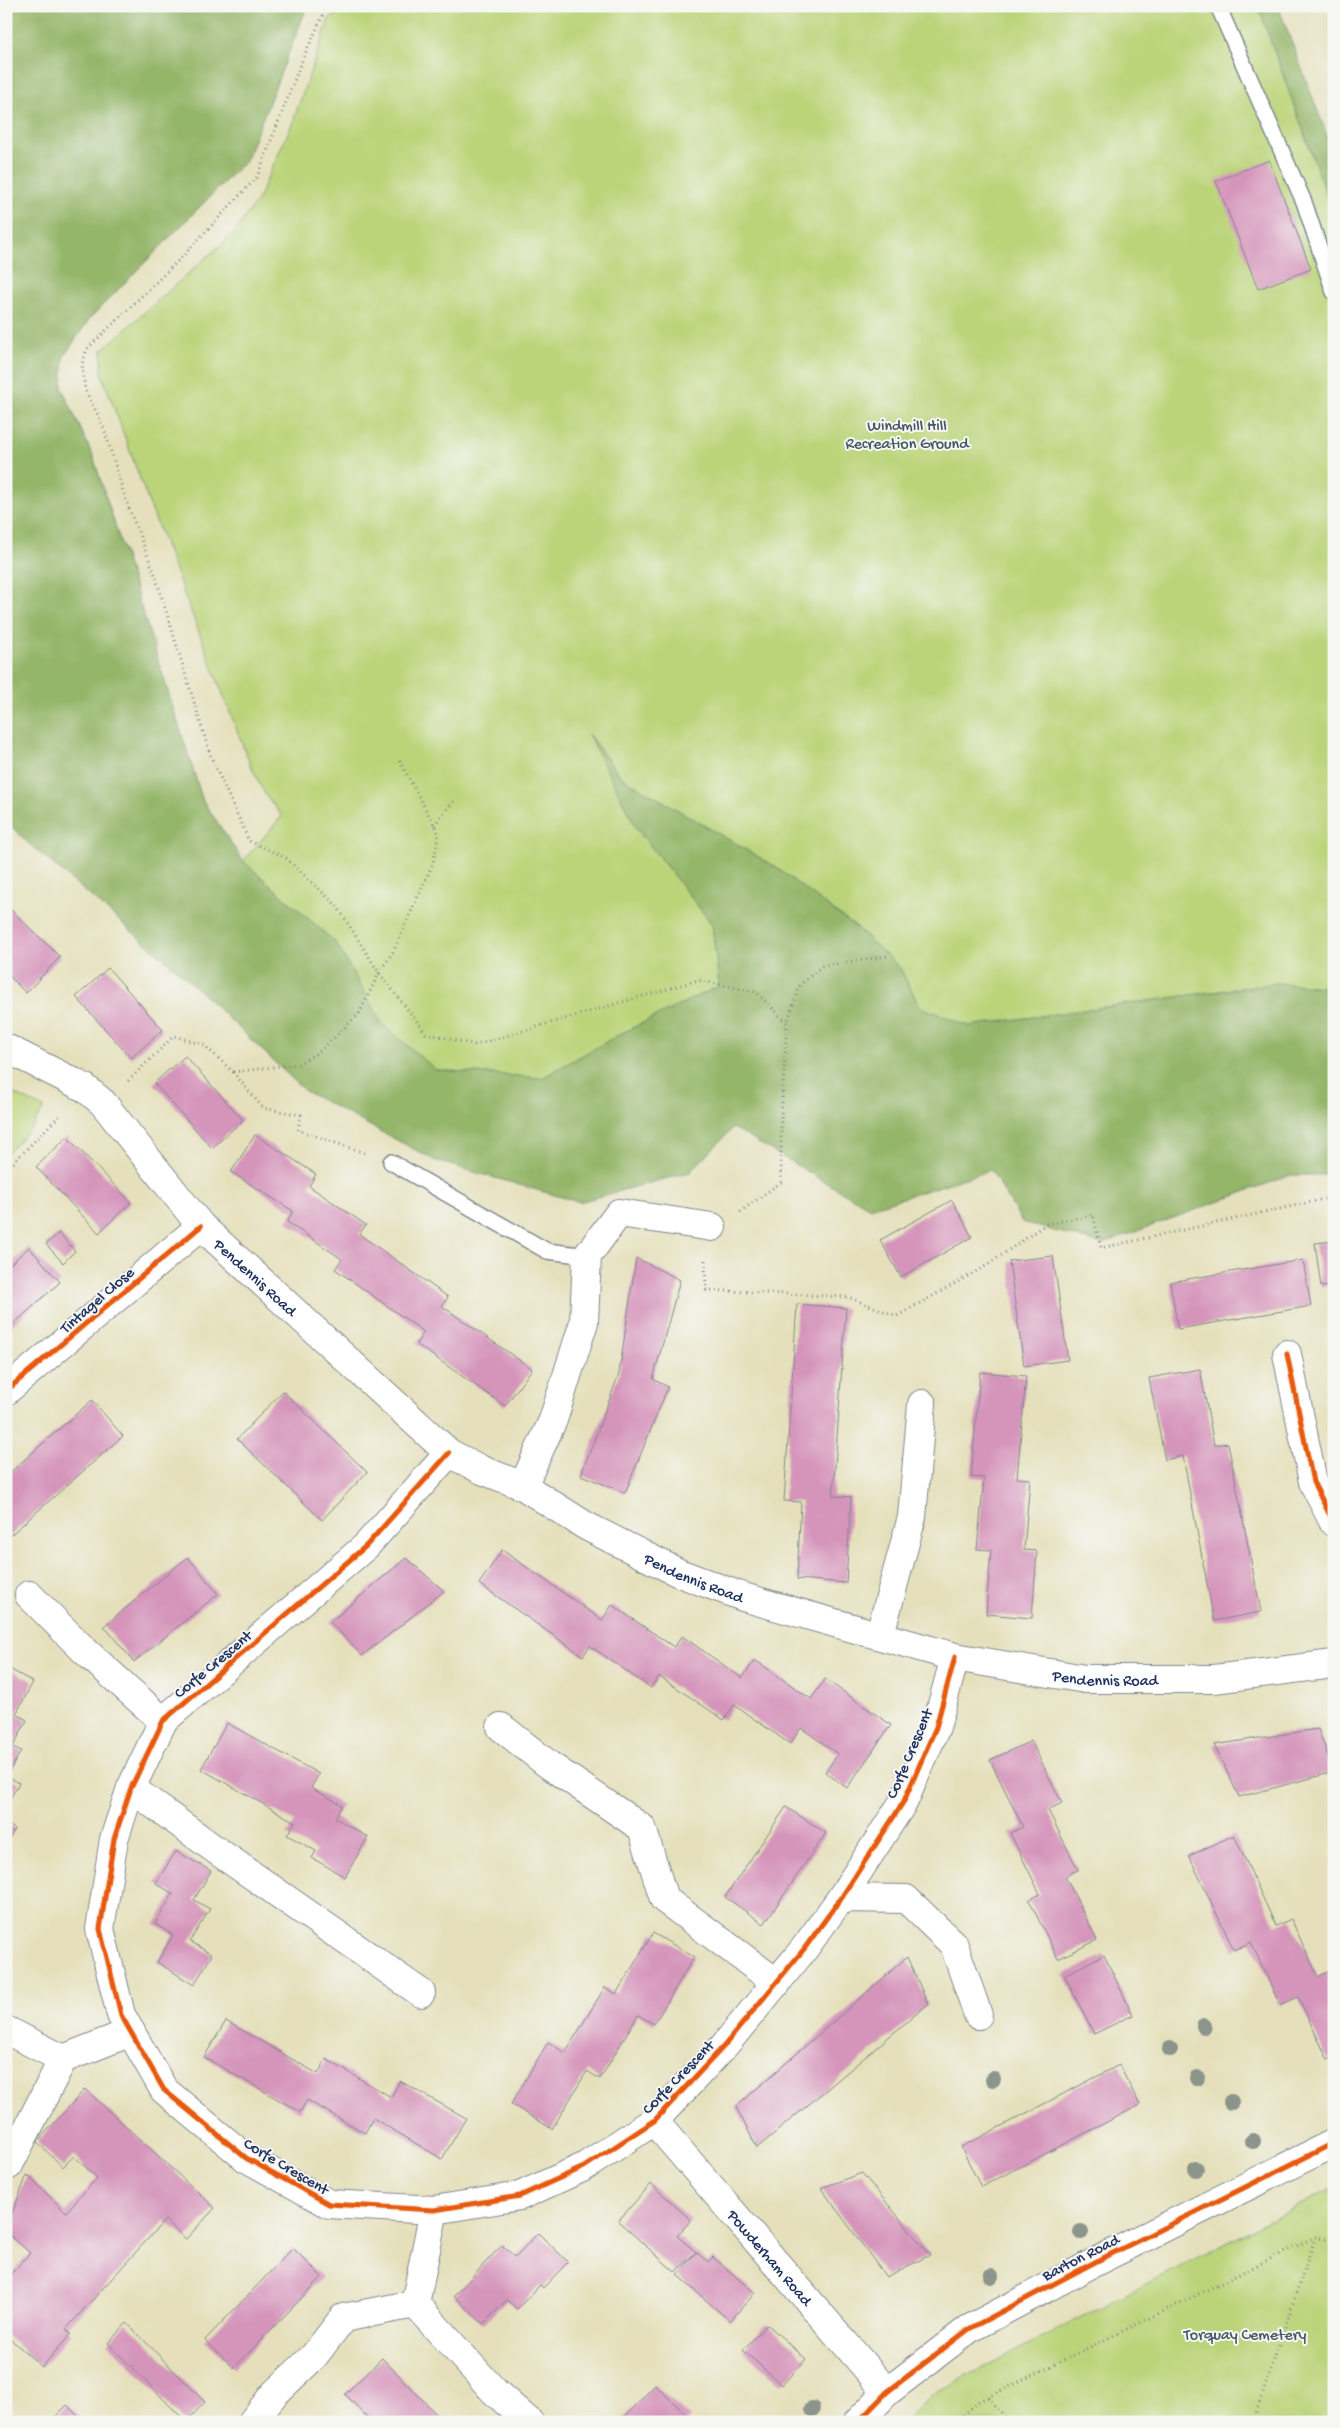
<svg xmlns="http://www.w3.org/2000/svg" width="1340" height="2428" font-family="'Gochi Hand',sans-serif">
<rect width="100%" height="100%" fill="#f6f6f2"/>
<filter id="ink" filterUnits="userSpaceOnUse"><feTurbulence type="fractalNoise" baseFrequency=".02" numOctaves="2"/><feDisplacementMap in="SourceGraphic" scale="10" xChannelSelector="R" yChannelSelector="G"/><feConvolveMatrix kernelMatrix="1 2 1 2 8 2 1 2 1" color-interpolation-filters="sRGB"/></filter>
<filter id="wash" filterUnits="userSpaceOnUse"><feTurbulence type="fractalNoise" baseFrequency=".0096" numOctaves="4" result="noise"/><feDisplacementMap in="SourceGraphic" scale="20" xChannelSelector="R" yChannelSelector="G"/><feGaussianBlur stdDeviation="1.12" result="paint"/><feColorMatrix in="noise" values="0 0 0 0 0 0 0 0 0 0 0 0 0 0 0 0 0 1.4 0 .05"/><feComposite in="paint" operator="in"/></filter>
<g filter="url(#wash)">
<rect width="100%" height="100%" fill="#e5e0bb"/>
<path fill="#bbd479" stroke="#6b826c" d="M 350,6 L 1258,6 L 1334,215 L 1334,988 L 1277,983 L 969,1026 L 920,1007 L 900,968 L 858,929 L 774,866 L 621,777 L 590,737 L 637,829 L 712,924 L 719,986 L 620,1034 L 542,1078 L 436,1070 L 382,1024 L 336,943 L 243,861 L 282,816 L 265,794 L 250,764 L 149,503 L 102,375 L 102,350 L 234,233 L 258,199 L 292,124 L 329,19 Z
M 6,1090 L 44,1108 L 32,1127 L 6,1154 Z
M 1334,2188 L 1334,2422 L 905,2422 L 934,2393 Z"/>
<path fill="#94b669" stroke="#587264" d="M 6,6 L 314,6 L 305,12 L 246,160 L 90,318 L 64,356 L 62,388 L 93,456 L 203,801 L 243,861 L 336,943 L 382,1024 L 436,1070 L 542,1078 L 620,1034 L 719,986 L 712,924 L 637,829 L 588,734 L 621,777 L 774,866 L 858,929 L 900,968 L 920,1007 L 969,1026 L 1277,983 L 1334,988 L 1334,1175 L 1291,1175 L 1102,1244 L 1022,1222 L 991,1170 L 870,1208 L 733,1128 L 690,1172 L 579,1202 L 436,1161 L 305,1091 L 183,975 L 27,842 L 6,821 Z
M 1258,6 L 1278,6 L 1334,154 L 1334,215 Z"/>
<g id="blocks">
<path fill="#d595bb" d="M 1269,160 L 1311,269 L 1258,289 L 1216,181 Z
M 6,905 L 60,957 L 26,993 L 6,973 Z
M 108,968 L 163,1030 L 131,1058 L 76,997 Z
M 185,1056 L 243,1120 L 212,1148 L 154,1083 Z
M 255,1135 L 316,1174 L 309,1186 L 366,1225 L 359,1234 L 448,1297 L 442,1306 L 532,1369 L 505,1406 L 416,1344 L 424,1332 L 335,1269 L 342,1259 L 287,1222 L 293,1211 L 231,1172 Z
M 67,1137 L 131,1202 L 99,1233 L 36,1167 Z
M 952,1200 L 972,1237 L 901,1277 L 880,1240 Z
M 59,1233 L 75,1251 L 63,1263 L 46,1244 Z
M 1334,1241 L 1334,1286 L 1321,1287 L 1315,1243 Z
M 29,1247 L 60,1282 L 6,1331 L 6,1268 Z
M 1053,1256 L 1068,1360 L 1024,1366 L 1009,1261 Z
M 636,1258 L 680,1280 L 653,1379 L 668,1387 L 625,1493 L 581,1475 L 619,1374 Z
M 1303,1260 L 1311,1306 L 1178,1329 L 1170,1282 Z
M 797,1304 L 846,1308 L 833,1496 L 851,1497 L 846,1583 L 797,1579 L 801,1502 L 784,1501 Z
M 1200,1369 L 1214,1445 L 1228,1443 L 1261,1612 L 1214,1621 L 1183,1456 L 1165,1460 L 1149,1378 Z
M 980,1372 L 1026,1376 L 1017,1478 L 1030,1479 L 1024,1550 L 1037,1551 L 1032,1618 L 986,1614 L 991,1550 L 977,1549 L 984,1478 L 971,1477 Z
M 283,1391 L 367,1472 L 322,1520 L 237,1439 Z
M 92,1400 L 123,1436 L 6,1539 L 6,1476 Z
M 502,1550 L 602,1620 L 612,1605 L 674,1647 L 682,1636 L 742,1678 L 755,1660 L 811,1699 L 825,1679 L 891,1725 L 847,1788 L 825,1772 L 838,1754 L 801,1728 L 790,1744 L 734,1705 L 724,1720 L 659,1676 L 651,1688 L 590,1646 L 583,1656 L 479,1584 Z
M 188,1557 L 218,1594 L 134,1662 L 104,1626 Z
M 406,1558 L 444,1591 L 362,1656 L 330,1622 Z
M 6,1667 L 33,1682 L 16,1714 L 27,1720 L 13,1747 L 21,1751 L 7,1776 L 19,1783 L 6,1806 Z
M 227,1723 L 319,1774 L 311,1788 L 342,1805 L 335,1818 L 368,1837 L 345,1877 L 312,1858 L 316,1851 L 287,1835 L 295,1822 L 201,1769 Z
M 1318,1729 L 1334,1772 L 1239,1797 L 1214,1745 Z
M 1031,1741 L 1062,1803 L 1048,1810 L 1078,1870 L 1065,1876 L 1097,1940 L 1058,1959 L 1029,1900 L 1040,1894 L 1010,1833 L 1023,1827 L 990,1760 Z
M 786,1807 L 826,1833 L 764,1924 L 725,1897 Z
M 6,1824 L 15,1829 L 6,1844 Z
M 1234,1835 L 1276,1926 L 1291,1919 L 1318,1977 L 1334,1969 L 1334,2057 L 1328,2060 L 1298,1997 L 1280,2005 L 1251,1942 L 1234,1950 L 1189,1856 Z
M 176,1851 L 211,1871 L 194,1900 L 210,1909 L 190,1941 L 212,1955 L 194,1985 L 157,1962 L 173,1935 L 155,1924 L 173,1894 L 156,1883 Z
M 653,1933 L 694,1957 L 654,2024 L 638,2015 L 600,2079 L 587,2071 L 552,2129 L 511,2104 L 548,2042 L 565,2053 L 605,1987 L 616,1994 Z
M 1104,1955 L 1133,2015 L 1094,2034 L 1064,1975 Z
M 907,1957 L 928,2004 L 757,2148 L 736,2107 Z
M 226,2021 L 318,2074 L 326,2059 L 391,2097 L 400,2081 L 466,2118 L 442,2159 L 373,2118 L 365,2133 L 307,2100 L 300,2112 L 204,2057 Z
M 1119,2065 L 1140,2105 L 981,2187 L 961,2147 Z
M 85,2089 L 215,2208 L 186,2239 L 165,2220 L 66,2329 L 71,2334 L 42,2367 L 6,2335 L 6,2279 L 30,2253 L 6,2232 L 6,2229 L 27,2175 L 66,2212 L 97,2178 L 74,2156 L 63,2167 L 37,2142 Z
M 862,2173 L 930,2255 L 886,2277 L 821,2188 Z
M 651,2184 L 691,2220 L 677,2236 L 696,2252 L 675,2272 L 618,2221 Z
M 538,2233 L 568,2262 L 543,2288 L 540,2285 L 517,2309 L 507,2300 L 483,2324 L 454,2296 L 502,2245 L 515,2257 Z
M 293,2248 L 322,2277 L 234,2368 L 205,2340 Z
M 696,2252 L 708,2262 L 713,2257 L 755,2293 L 730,2321 L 677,2275 Z
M 127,2323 L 205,2402 L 186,2422 L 108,2343 Z
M 767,2324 L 806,2359 L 782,2385 L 743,2350 Z
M 382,2358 L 444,2422 L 372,2422 L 345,2394 Z
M 655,2385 L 690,2418 L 686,2422 L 620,2422 Z
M 67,2405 L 84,2422 L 50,2422 Z"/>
</g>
</g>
<g filter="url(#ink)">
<use href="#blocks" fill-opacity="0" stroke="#80888c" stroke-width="1"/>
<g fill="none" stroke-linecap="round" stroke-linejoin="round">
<defs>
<path id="service" d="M 1218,6 L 1304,202 L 1334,292
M 391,1162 L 547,1251 L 587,1256"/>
<g id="minor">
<path id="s1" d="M 6,1048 L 85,1088 L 103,1103 L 201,1226 L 449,1453 L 482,1470 L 523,1486 L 586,1526 L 679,1573 L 743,1597 L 955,1657 L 1085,1679 L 1214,1679 L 1334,1664"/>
<path d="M 1287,1354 L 1313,1482 L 1334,1523"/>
<path d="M 6,1391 L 201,1226"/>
<path d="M 449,1453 L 366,1546 L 163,1721 L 131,1788 L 114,1839 L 100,1929 L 121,2015 L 164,2090 L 246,2158 L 329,2204 L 434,2210 L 520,2196 L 584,2167 L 654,2121 L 724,2046 L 804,1949 L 841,1898 L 904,1801 L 936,1727 L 955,1657"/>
<path d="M 523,1486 L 553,1420 L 584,1322 L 587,1256 L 619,1213 L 712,1227"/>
<path d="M 29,1595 L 85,1651 L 163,1721"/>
<path d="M 880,1634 L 912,1517 L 922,1404"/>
<path d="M 501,1727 L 549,1765 L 642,1828 L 664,1899 L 777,1983"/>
<path d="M 131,1788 L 213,1848 L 421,1993"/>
<path d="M 841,1898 L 906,1899 L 954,1945 L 978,2015"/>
<path d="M 6,2030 L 63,2059"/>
<path id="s2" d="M 654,2121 L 887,2392"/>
<path d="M 6,2164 L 9,2165 L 63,2059 L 131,2032"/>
<path d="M 415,2304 L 494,2391 L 529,2422"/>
<path d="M 252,2422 L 274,2394 L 314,2356 L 343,2318 L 415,2304 L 434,2210"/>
</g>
<path id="tertiary" d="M 858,2422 L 887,2392 L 969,2329 L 1095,2262 L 1334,2143"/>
</defs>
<use href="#service" stroke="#80888c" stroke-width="18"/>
<use href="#minor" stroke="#80888c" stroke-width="30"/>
<use href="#tertiary" stroke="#80888c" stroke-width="30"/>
<path stroke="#80888c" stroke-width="3" stroke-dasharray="1 4" stroke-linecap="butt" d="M 334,6 L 325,11 L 303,58 L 257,177 L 181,258 L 87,349 L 82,365 L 85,390 L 103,425 L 125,498 L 155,575 L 211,757 L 249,841 L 286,858 L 337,906 L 379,973 L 426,1033 L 475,1045 L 698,980 L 756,992 L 787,1023 L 800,985 L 822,966 L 887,956
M 434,825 L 454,801
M 233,1072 L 298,1064 L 320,1051 L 359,1014 L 379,973 L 393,952 L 433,863 L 439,834 L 398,758
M 128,1081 L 174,1036 L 204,1045 L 233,1072 L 263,1108 L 301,1115 L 298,1130 L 365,1153
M 6,1170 L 62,1113
M 740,1212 L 781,1182 L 781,1118 L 787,1023
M 705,1260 L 706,1290 L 848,1297 L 897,1316 L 986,1266 L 1046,1224 L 1093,1215 L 1101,1248 L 1334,1197
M 988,2397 L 1009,2422
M 956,2422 L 978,2402 L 988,2397 L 1315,2237 L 1334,2239
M 1253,2422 L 1315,2238"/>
<use href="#service" stroke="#fff" stroke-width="15"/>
<use href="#minor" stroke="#fff" stroke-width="28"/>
<use href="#tertiary" stroke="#fff" stroke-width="28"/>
<defs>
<path id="cycleway" d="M 1287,1354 L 1313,1482 L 1334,1523
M 6,1391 L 201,1226
M 449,1453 L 366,1546 L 163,1721 L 131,1788 L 114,1839 L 100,1929 L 121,2015 L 164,2090 L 246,2158 L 329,2204 L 434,2210 L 520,2196 L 584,2167 L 654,2121 L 724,2046 L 804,1949 L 841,1898 L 904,1801 L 936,1727 L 955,1657
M 858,2422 L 887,2392 L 969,2329 L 1095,2262 L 1334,2143"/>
</defs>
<use href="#cycleway" stroke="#f6f6f2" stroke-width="8"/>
<use href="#cycleway" stroke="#e8590c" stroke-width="5"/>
</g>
<g fill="#8c958c">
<circle cx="1204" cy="2026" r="8"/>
<circle cx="1170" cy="2049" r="8"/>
<circle cx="1197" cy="2078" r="8"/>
<circle cx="993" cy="2079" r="8"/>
<circle cx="1231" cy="2102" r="8"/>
<circle cx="1253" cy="2141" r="8"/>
<circle cx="1196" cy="2169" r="8"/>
<circle cx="1081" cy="2232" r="8"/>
<circle cx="991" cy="2276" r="8"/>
<circle cx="812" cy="2409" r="8"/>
</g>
</g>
<g text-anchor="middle" stroke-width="4" stroke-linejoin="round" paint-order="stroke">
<g font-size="16" fill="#435865" stroke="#f6f6f2">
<text x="907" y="430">Windmill Hill<tspan x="907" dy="18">Recreation Ground</tspan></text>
<text x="1245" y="2339">Torquay Cemetery</text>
</g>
<g font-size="16" fill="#1b2f5e" stroke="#f6f6f2">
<text dy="6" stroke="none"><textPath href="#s1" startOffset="344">Pendennis Road</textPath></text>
<text transform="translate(96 1299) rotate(-41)" y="6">Tintagel Close</text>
<text dy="6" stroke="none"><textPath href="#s1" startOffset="881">Pendennis Road</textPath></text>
<text transform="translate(212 1663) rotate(-40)" y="6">Corfe Crescent</text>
<text dy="6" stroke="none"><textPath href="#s1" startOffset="1306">Pendennis Road</textPath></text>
<text transform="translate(908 1753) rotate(-67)" y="6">Corfe Crescent</text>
<text transform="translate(677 2076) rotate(-46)" y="6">Corfe Crescent</text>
<text transform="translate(287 2165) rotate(31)" y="6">Corfe Crescent</text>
<text dy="6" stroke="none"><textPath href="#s2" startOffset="179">Powderham Road</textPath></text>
<text transform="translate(1080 2256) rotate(-27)" y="6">Barton Road</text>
</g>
</g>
<rect width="1340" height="2428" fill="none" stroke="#f6f6f2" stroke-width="25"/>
</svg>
